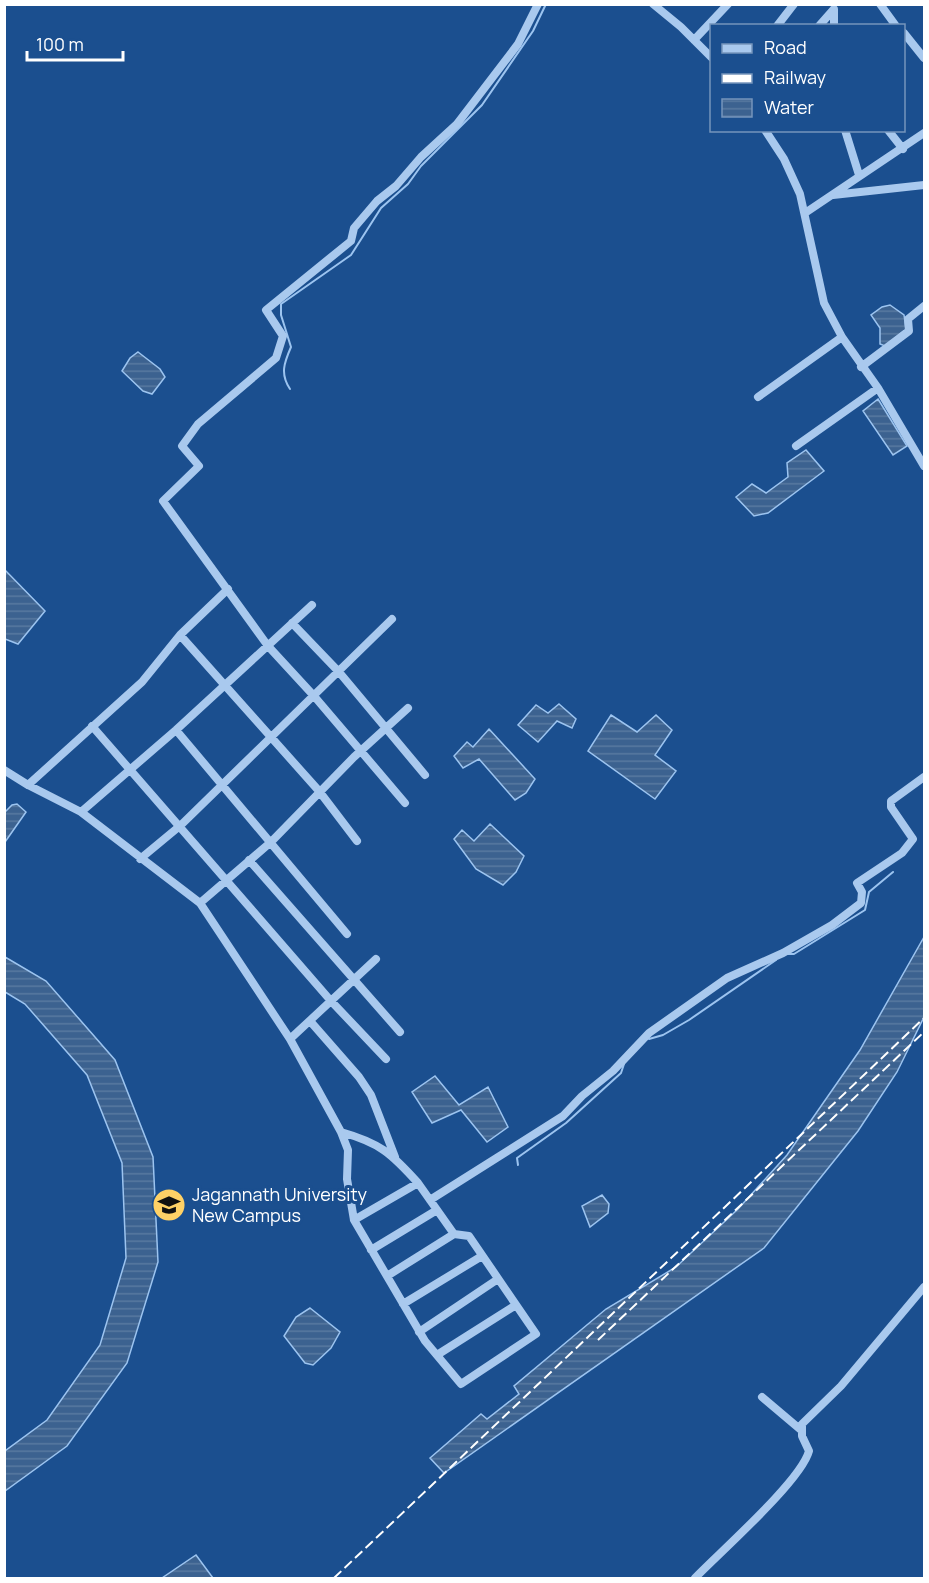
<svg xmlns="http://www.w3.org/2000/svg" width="929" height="1583" font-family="Manrope,sans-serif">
<defs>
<pattern id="water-rules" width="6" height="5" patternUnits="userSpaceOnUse" patternTransform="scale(1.5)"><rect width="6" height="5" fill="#3c6290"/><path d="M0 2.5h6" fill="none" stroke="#597aa1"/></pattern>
</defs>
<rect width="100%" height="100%" fill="#1b4f8f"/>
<path fill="url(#water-rules)" stroke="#9cc4f0" stroke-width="1.5" d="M 890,305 L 904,315 L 906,329 L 885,346 L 880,344 L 880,328 L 871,315 L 882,307 Z
M 138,352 L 160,369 L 165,377 L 152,394 L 143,391 L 122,371 L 130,358 Z
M 878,399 L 907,446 L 893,455 L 863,411 Z
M 806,450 L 824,471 L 768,513 L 754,516 L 736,497 L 752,484 L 766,493 L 788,477 L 787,463 Z
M 4,569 L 45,611 L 18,644 L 5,639 Z
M 559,704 L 576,719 L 572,728 L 557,721 L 538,742 L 518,725 L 536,705 L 548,713 Z
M 611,715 L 637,732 L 656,715 L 672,730 L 655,755 L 676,771 L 655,799 L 588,751 Z
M 489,729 L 535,779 L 526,793 L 515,800 L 479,759 L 463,768 L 454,756 L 467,742 L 473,747 Z
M 17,804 L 26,812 L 5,842 L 5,812 L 12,805 Z
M 490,824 L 524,856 L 516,872 L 503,885 L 476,869 L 454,839 L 462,830 L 474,841 Z
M 924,937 L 924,1017 L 897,1072 L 858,1131 L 764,1248 L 444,1473 L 430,1458 L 481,1414 L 487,1419 L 519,1394 L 514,1386 L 606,1309 L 676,1267 L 738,1209 L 787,1155 L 860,1050 Z
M 5,957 L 46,981 L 115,1060 L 153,1157 L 158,1262 L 127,1363 L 67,1446 L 5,1491 L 5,1451 L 47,1420 L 100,1345 L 126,1258 L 122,1163 L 87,1075 L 25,1004 L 5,992 Z
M 435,1076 L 459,1105 L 488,1087 L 508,1127 L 487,1142 L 461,1110 L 432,1123 L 412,1092 Z
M 602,1195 L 609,1204 L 608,1213 L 590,1227 L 582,1206 Z
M 310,1308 L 340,1332 L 331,1348 L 313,1365 L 305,1363 L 284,1336 L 296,1317 Z
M 196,1555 L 213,1578 L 162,1578 Z"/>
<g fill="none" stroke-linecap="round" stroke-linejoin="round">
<path stroke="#9cc4f0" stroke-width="2" d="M 290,389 C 280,374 284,363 291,347 L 281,315 L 281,304 L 351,255 L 381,208 L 408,184 L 421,166 L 482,105 L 533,31 L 546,4
M 788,954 L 794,954 L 865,910 L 869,892 L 893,872
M 649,1039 L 663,1035 L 689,1020 L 776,960
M 518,1165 L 517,1158 L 566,1123 L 621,1073 L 624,1064"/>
<path stroke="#a9c9ee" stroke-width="8" d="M 653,4 L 681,27 L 712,58
M 880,4 L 896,26
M 777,26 L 794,4
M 819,26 L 834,9 L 834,26
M 904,33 L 924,58
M 694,40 L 728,4
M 765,130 L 784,159 L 800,194 L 824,303 L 842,337 L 878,388 L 924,466
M 845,130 L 859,175
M 888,130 L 903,149
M 833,195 L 924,185
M 805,213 L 924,133
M 861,367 L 909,331 L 908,319 L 924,306
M 758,397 L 842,337
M 796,446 L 878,388
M 228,589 L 180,635 L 319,791 L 357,841
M 292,623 L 339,672 L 425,775
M 92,726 L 331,1001 L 386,1059
M 176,730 L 347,934
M 4,770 L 28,785 L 81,812 L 200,903 L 290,1039 L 341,1132 C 380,1143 391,1153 418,1183
M 28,785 L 142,682 L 180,635
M 405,803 L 314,696 L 268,646 L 163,501 L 199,466 L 182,446 L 198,424 L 276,358 L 283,336 L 266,310 L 351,241 L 354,228 L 377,201 L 396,186 L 421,157 L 457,124 L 518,44 L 538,4
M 81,812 L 176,730 L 312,605
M 140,859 L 181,825 L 392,619
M 249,860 L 400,1032
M 200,903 L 271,842 L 354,757 L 408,708
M 310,1021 L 359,1077 L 371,1095 L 395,1157
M 290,1039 L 376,959
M 341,1132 L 348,1150 L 347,1179 L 354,1220 L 425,1341 L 461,1384 L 536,1334 L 469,1236 L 454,1234 L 418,1183 L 354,1220
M 430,1200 L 563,1116 L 582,1096 L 613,1071 L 649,1033 L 727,978 L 783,953 L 832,925 L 861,903 L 862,892 L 857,883 L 902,853 L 913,839 L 891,807 L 891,801 L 924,777
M 371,1250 L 437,1210
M 387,1276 L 454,1234
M 403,1304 L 482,1256
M 419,1332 L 498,1279
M 437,1355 L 516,1305
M 762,1397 L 801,1430
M 695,1578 C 720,1552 801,1481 809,1451 L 802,1436 L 802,1424 L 841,1386 L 924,1287"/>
<path stroke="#fff" stroke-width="2" stroke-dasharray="10 4.5" stroke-linecap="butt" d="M 598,1340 L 924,1032
M 334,1578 L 924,1018"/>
</g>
<defs>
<symbol id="university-disc" viewBox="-11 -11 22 22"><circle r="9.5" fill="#ffd166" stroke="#1b4f8f"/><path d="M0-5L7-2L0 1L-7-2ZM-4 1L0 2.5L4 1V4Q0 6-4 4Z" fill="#111"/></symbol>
</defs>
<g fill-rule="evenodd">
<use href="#university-disc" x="150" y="1186" width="38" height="38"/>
</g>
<g text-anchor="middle" stroke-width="6" stroke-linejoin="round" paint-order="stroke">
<g font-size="18" fill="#fff" stroke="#1b4f8f" text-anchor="start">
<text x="192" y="1201">Jagannath University<tspan x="192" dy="21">New Campus</tspan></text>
</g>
</g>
<rect width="929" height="1583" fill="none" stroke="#ffffff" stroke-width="12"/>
<rect x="710" y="24" width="195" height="108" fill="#1b4f8f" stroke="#7695bc" stroke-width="1.5"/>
<rect x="722" y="44" width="30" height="9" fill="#a9c9ee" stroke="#7695bc" stroke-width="1.5"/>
<text x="764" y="54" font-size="18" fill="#ffffff">Road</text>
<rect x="722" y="74" width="30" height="9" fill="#ffffff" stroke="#7695bc" stroke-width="1.5"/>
<text x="764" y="84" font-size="18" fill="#ffffff">Railway</text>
<rect x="722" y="99" width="30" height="18" fill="url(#water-rules)" stroke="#7695bc" stroke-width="1.5"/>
<text x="764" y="114" font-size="18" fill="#ffffff">Water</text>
<path d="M27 51v9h96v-9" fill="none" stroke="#ffffff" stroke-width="3"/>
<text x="36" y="51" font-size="18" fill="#ffffff" stroke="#1b4f8f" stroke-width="4.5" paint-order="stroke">100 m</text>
</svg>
